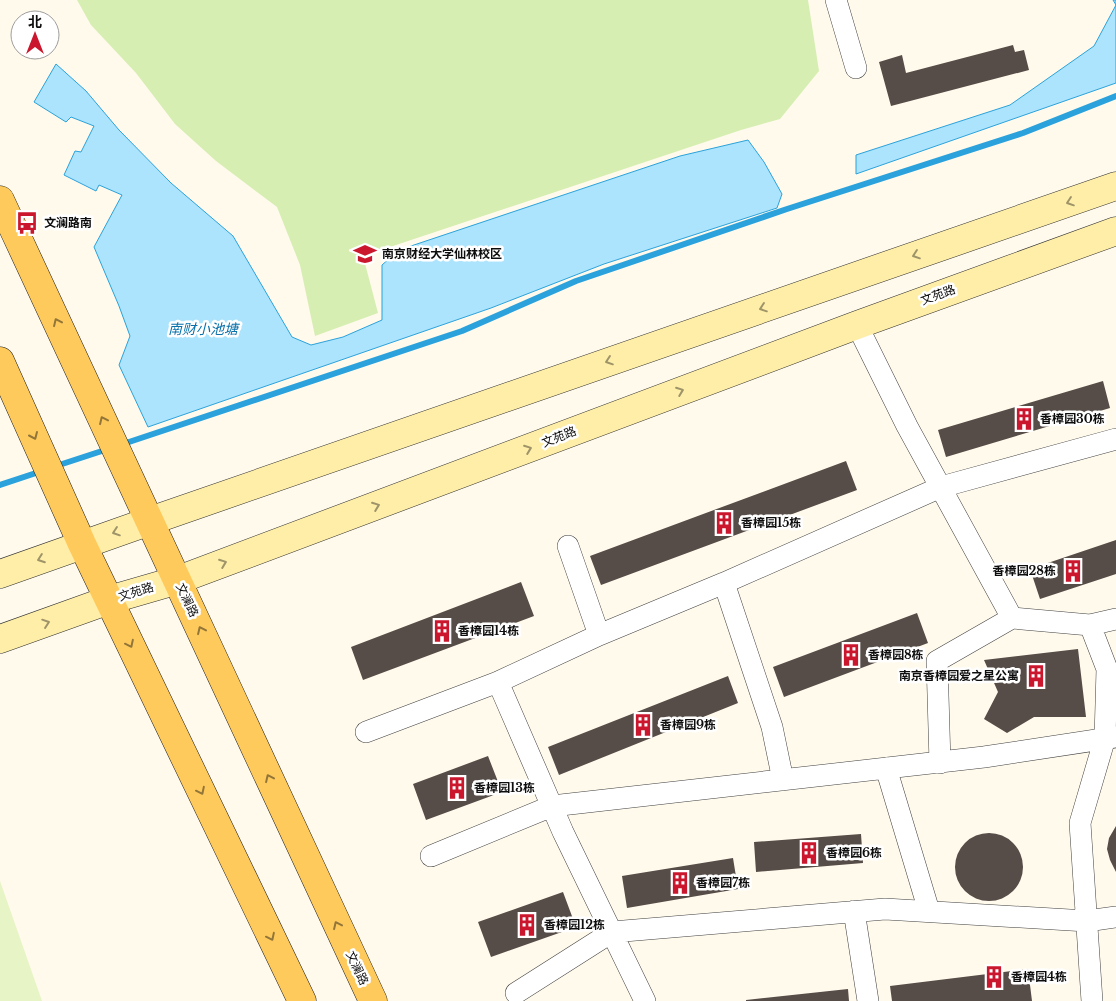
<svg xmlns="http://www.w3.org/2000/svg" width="1116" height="1001" font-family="'Libre Baskerville','Noto Sans SC',serif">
<rect width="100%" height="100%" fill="#fffaec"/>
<path fill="#d6eeb2" d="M 77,0 L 808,0 L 819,71 L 780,119 L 741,130 L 363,256 L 378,313 L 315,336 L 300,265 L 277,207 L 216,161 L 175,124 L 136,73 L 91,25 Z"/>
<path fill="#e7f4c5" d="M 0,881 L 42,1001 L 0,1001 Z"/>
<path fill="#abe4fc" stroke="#2ba2db" d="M 1113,0 L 1116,0 L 1116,83 L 856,174 L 856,155 L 1010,105 L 1094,46 L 1116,5 Z
M 56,64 L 86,91 L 119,130 L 171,183 L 233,236 L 292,337 L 311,345 L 343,337 L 382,320 L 382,265 L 399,250 L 680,156 L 748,140 L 764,162 L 782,194 L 777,208 L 604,264 L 491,308 L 148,427 L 119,365 L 130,336 L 119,306 L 94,247 L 122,195 L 99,185 L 96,191 L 64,175 L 75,151 L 81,152 L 94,126 L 71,117 L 66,122 L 34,102 Z"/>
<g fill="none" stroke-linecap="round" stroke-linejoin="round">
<path stroke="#2ba2db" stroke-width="6" d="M 120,445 L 462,331 L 576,281 L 787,209 L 1023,133 L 1116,96
M 53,467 L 108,449
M 0,485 L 42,471"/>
</g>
<path fill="#564c48" d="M 1013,45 L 1015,52 L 1024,50 L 1029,70 L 891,106 L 879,62 L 902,55 L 906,73 Z
M 1103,381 L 1110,408 L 946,457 L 938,430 Z
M 846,461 L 857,490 L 601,585 L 590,556 Z
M 1116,540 L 1116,574 L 1040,599 L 1030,569 Z
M 521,582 L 534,616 L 363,680 L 351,647 Z
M 917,613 L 928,643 L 784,697 L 773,667 Z
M 1078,649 L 1086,717 L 1034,717 L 1007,733 L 984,719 L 998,692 L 984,660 Z
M 728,676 L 738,703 L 559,775 L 548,747 Z
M 488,756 L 502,792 L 426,820 L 413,784 Z
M 1116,826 L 1116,872 L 1110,860 L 1107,849 L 1109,838 Z
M955 867a34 34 0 1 1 68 0a34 34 0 1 1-68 0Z
M 861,834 L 863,863 L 756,872 L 754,842 Z
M 733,858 L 738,889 L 627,908 L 622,876 Z
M 563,892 L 576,927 L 491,957 L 478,922 Z
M 1028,969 L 1032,1001 L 892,1001 L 890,986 Z
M 848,989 L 849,1001 L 746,1001 L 746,1000 Z"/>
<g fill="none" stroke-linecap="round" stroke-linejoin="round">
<defs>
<path id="street" d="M 836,0 L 856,68
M 857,325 L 907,426 L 1012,618 L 1090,625 L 1107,669 L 1105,738 L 1080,823 L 1092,1001
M 568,546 L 599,635
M 724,583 L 772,727 L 783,780
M 1090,625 L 1116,619
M 498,682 L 563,832 L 645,1001
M 366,732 L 498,682 L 599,635 L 724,583 L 941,487 L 1116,439
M 940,763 L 937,661 L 1012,618
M 886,768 L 929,911
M 431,856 L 552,806 L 984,757 L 1116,737
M 854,911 L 868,1001
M 516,993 L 612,932 L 885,909 L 1087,921 L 1116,917"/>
<path id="secondary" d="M 0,574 L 150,521 L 1116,186
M 0,639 L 109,600 L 178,580 L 857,325 L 1116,231"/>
<path id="primary" d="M 0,200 L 373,1001
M 0,361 L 82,544 L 302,1001"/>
</defs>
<use href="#street" stroke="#404040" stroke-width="22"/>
<use href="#secondary" stroke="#2f2f2f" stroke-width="29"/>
<use href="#primary" stroke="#1e1e1e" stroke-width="29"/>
<use href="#street" stroke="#fff" stroke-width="21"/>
<use href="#secondary" stroke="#ffeea7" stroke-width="28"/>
<use href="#primary" stroke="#ffca5c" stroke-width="28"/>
</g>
<defs><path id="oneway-chevron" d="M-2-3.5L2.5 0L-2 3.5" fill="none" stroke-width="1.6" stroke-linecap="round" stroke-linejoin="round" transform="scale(1.25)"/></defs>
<g stroke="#9e9469">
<use href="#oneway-chevron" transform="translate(1070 202) rotate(161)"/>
<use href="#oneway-chevron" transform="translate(916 255) rotate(161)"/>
<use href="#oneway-chevron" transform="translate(763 308) rotate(161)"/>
<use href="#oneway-chevron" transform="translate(609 361) rotate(161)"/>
<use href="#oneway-chevron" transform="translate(680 391) rotate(-21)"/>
<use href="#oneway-chevron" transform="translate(528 449) rotate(-21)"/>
<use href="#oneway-chevron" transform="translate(376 506) rotate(-21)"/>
<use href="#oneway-chevron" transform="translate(116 532) rotate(161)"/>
<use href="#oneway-chevron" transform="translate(41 559) rotate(160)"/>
<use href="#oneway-chevron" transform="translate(223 563) rotate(-21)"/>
<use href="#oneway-chevron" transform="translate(46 623) rotate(-19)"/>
</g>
<g stroke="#927538">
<use href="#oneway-chevron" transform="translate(57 322) rotate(-115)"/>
<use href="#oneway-chevron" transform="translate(103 420) rotate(-115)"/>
<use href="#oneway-chevron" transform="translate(34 436) rotate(66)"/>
<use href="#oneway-chevron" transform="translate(201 630) rotate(-115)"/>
<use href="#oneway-chevron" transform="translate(130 644) rotate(64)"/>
<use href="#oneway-chevron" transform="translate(269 778) rotate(-115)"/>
<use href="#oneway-chevron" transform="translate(201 791) rotate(64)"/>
<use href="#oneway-chevron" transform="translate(337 925) rotate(-115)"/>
<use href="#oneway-chevron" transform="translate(271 937) rotate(64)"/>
</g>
<defs>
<symbol id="bus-bare" viewBox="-9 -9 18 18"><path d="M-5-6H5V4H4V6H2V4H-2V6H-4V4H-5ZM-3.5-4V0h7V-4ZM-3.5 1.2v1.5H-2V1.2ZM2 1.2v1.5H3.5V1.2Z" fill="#ca172e" stroke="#fff" stroke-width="2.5" paint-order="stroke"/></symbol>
<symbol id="university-bare" viewBox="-9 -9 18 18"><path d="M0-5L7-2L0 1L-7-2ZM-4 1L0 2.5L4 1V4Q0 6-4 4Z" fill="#ca172e" stroke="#fff" stroke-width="2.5" paint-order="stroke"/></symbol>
<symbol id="building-bare" viewBox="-9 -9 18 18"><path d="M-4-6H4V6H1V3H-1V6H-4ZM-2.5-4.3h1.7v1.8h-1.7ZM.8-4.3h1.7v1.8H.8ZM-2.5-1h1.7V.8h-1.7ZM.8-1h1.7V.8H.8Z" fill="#ca172e" stroke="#fff" stroke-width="2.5" paint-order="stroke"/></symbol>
</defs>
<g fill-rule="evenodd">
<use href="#bus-bare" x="11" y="207" width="32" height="32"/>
<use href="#university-bare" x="349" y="238" width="32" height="32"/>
<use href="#building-bare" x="1008" y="403" width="32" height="32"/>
<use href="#building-bare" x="708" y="507" width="32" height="32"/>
<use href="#building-bare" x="1057" y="555" width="32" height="32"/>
<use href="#building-bare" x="426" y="615" width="32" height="32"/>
<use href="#building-bare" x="835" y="639" width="32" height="32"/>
<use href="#building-bare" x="1020" y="660" width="32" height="32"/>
<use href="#building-bare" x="627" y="709" width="32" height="32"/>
<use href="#building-bare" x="441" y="772" width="32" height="32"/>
<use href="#building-bare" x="793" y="837" width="32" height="32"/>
<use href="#building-bare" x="664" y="867" width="32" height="32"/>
<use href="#building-bare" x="511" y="909" width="32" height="32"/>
<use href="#building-bare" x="978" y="961" width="32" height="32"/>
</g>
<g text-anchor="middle" stroke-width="5" stroke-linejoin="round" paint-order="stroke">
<g font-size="12" font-weight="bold" fill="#0d0d0d" stroke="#fff" text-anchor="start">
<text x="44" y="227">文澜路南</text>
<text x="382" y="258">南京财经大学仙林校区</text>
<text x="1040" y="423">香樟园30栋</text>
<text x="741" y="527">香樟园15栋</text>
<text x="1056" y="575" text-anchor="end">香樟园28栋</text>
<text x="458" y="635">香樟园14栋</text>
<text x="868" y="659">香樟园8栋</text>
<text x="1019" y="680" text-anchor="end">南京香樟园爱之星公寓</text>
<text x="660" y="729">香樟园9栋</text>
<text x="474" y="792">香樟园13栋</text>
<text x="826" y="857">香樟园6栋</text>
<text x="696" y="887">香樟园7栋</text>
<text x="544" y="929">香樟园12栋</text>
<text x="1011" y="981">香樟园4栋</text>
</g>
<g font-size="12" fill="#0d0d0d" stroke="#fff">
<text transform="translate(938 295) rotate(-20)" y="4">文苑路</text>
<text transform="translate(559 437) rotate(-21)" y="4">文苑路</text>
<text transform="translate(136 592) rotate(-17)" y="4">文苑路</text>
<text transform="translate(187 600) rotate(65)" y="4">文澜路</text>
<text transform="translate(357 968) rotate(65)" y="4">文澜路</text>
</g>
<g font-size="14" font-style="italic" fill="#0a71ab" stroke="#fff">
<text x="203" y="334">南财小池塘</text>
</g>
</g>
<g transform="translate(35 35)"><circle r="24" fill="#ffffff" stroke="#9e9e9e"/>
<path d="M0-4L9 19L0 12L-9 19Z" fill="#ca172e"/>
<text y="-8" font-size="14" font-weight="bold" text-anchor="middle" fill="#0d0d0d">北</text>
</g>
</svg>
